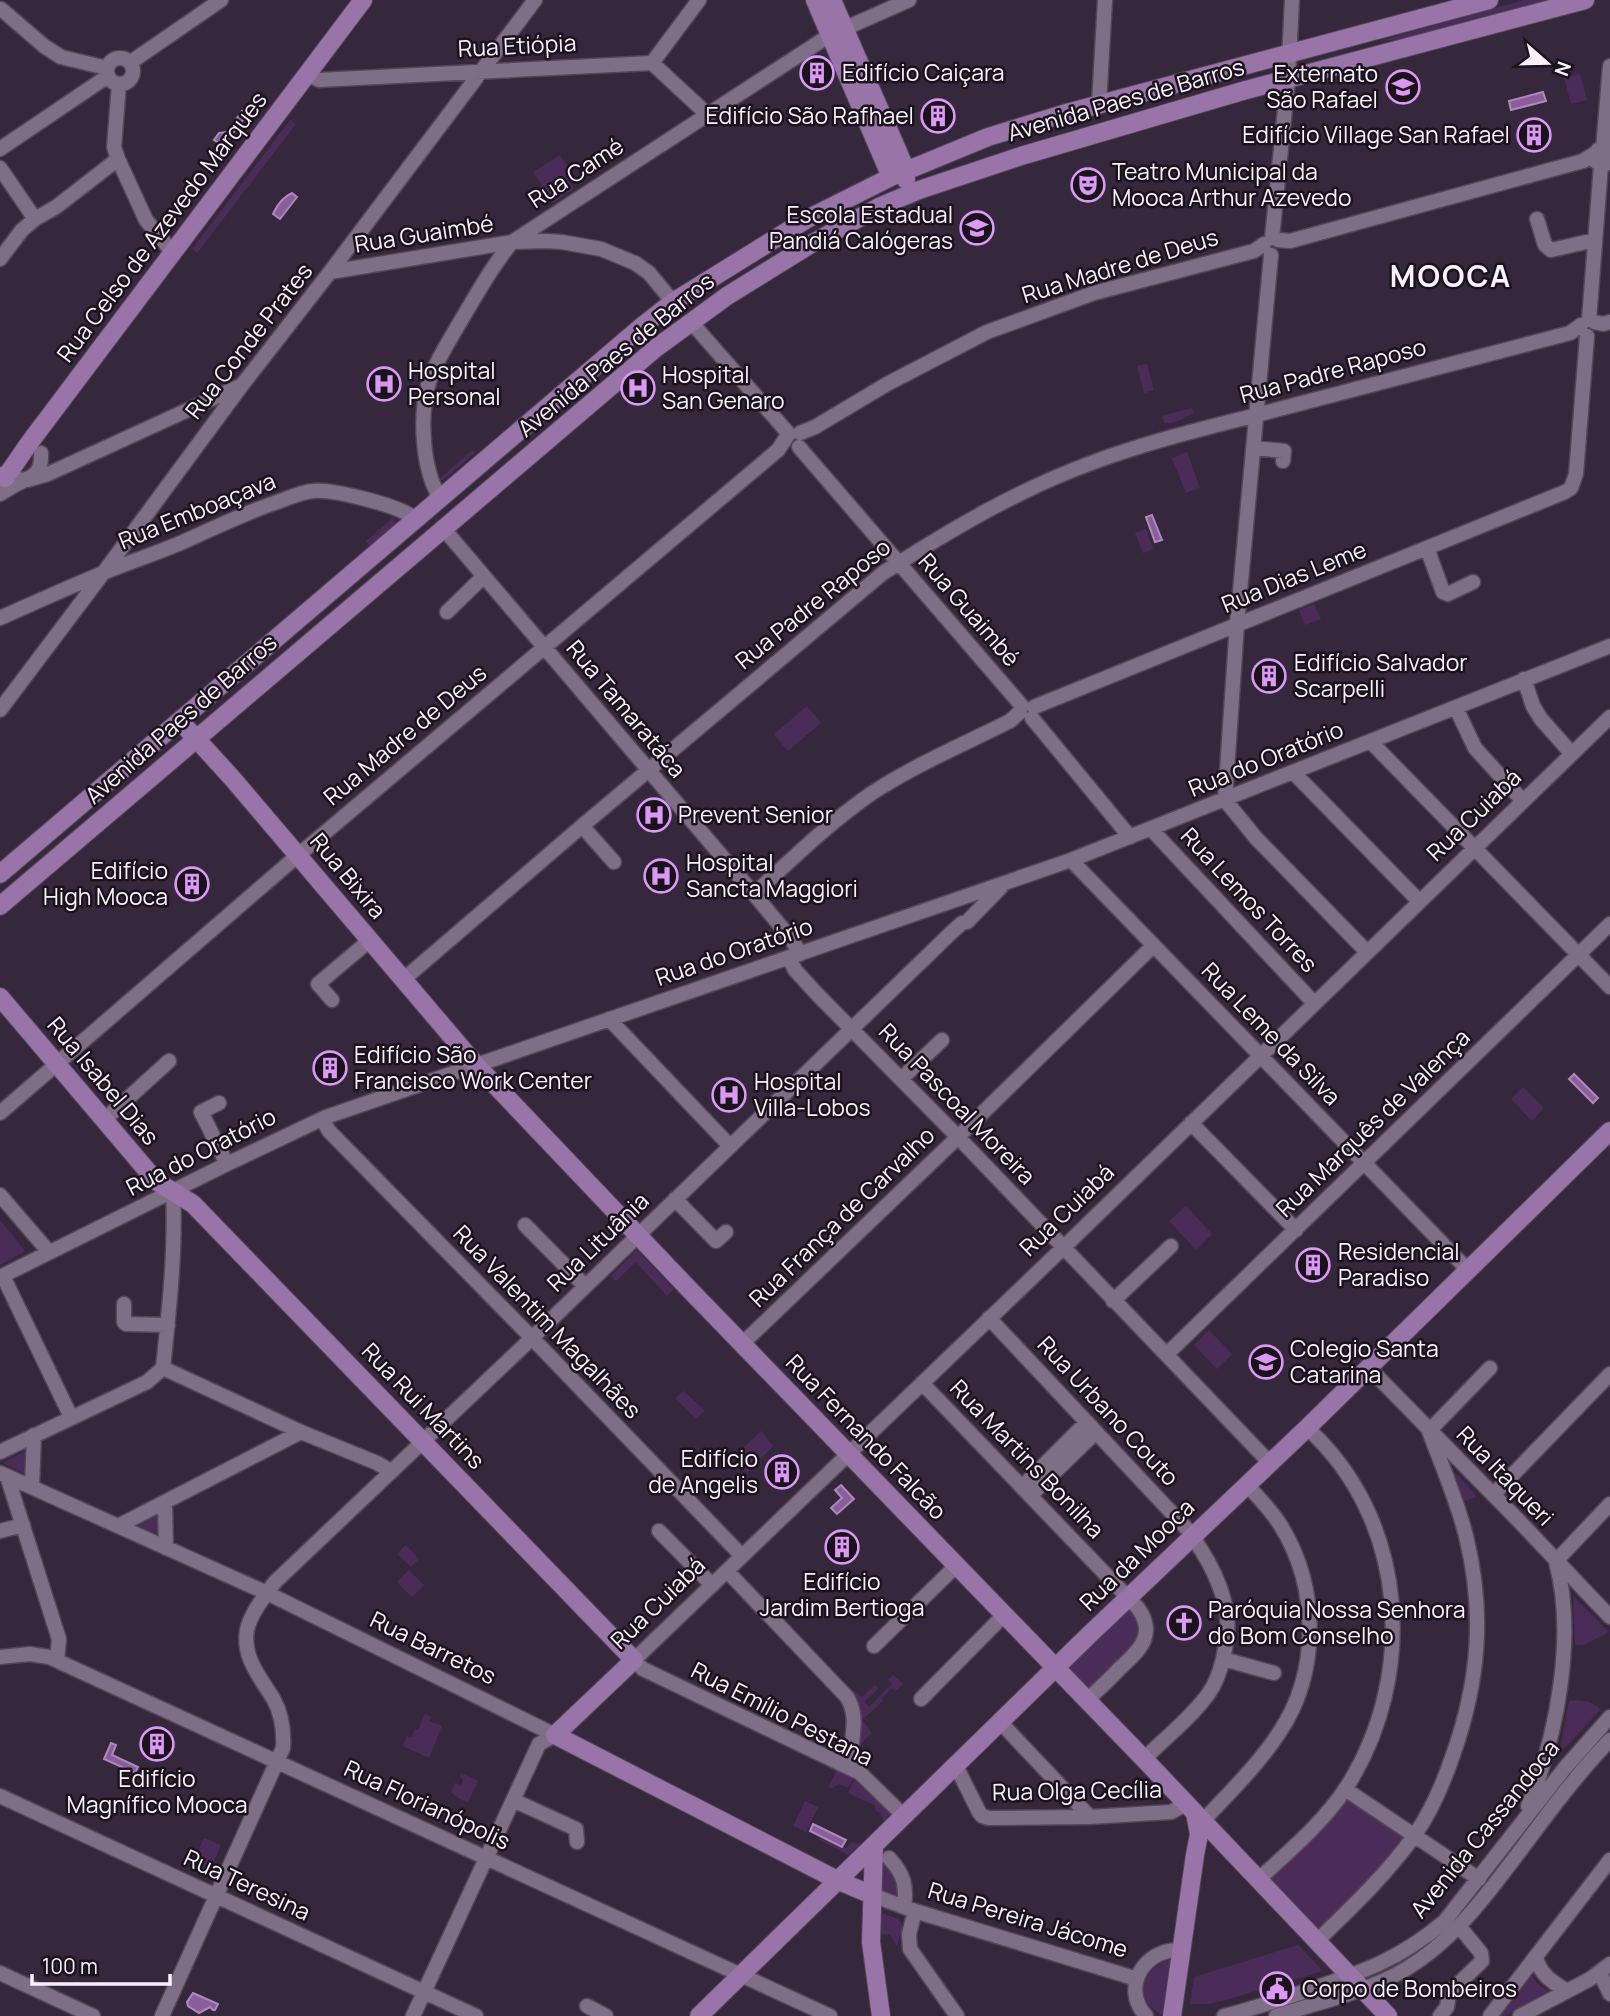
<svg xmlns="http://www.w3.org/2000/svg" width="1610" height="2016" font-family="Manrope,sans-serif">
<rect width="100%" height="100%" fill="#36283c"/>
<path fill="#4b2c58" d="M 1524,0 L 1548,0 L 1403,39 L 1379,41 Z
M 1580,74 L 1587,100 L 1571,104 L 1564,78 Z
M 290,120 L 296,124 L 197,253 L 192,249 Z
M 560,155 L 571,171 L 565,176 L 574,189 L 553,203 L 533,172 Z
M 1147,364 L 1154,390 L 1144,393 L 1137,366 Z
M 1192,408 L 1194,413 C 1185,417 1174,425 1164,423 L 1162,416 Z
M 472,450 L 475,453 L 443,480 L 437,481 Z
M 1187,452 L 1200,488 L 1186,493 L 1172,458 Z
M 394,517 L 395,525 L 370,546 L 366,541 Z
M 1146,529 L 1153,549 L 1143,553 L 1135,533 Z
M 1314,604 L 1321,619 L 1305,625 L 1299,610 Z
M 807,706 L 821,723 L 788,751 L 774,734 Z
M 1523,1087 L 1544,1108 L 1532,1121 L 1511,1099 Z
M 1186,1206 L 1212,1234 L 1196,1250 L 1169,1221 Z
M 0,1220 L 25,1251 L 0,1265 Z
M 637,1250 L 674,1289 L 667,1296 L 636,1262 L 616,1281 L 611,1276 Z
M 1209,1330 L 1232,1354 L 1217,1369 L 1194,1345 Z
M 684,1391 L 705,1411 L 696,1419 L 675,1398 Z
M 761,1431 L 773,1446 L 747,1473 L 733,1458 Z
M 27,1450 L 26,1475 L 3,1463 Z
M 1455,1473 L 1476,1495 L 1476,1497 L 1464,1501 Z
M 158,1514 L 159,1534 L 140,1527 L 139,1525 L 141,1522 Z
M 406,1545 L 419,1559 L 411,1567 L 397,1554 Z
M 409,1570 L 424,1585 L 412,1597 L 397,1582 Z
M 1573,1596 L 1608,1631 L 1606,1634 L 1583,1645 L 1575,1645 Z
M 1129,1610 L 1133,1611 C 1140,1621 1141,1631 1135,1643 L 1093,1686 L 1087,1688 L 1070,1671 L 1071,1666 Z
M 893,1675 L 903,1684 L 895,1691 L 892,1688 L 882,1698 L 883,1701 L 862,1720 L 872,1733 L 858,1746 L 852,1694 L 855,1691 L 862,1697 L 875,1685 L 879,1688 L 864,1702 L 869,1707 L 892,1684 L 888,1680 Z
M 1578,1700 L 1589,1702 L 1601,1709 L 1559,1754 L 1569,1701 Z
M 425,1714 L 431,1717 L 429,1721 L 442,1726 L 429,1758 L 403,1746 L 407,1736 L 412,1737 L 415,1729 L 418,1730 Z
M 837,1770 L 853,1779 L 848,1788 L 839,1784 L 832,1788 L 828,1787 Z
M 461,1773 L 478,1781 L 468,1802 L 458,1798 L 451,1792 L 455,1783 L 461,1785 L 463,1781 L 460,1776 Z
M 854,1780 L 890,1811 L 890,1816 L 884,1821 L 881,1814 L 875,1810 L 876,1806 L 848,1793 Z
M 1345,1789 L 1413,1837 L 1317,1941 L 1258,1880 Z
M 805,1801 L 818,1807 L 806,1832 L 793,1826 Z
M 821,1837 L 846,1848 L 852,1842 L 860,1844 L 849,1855 L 819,1840 Z
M 204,1838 L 221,1845 L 208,1875 L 191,1868 Z
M 884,1862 L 895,1874 L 900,1895 L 877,1889 L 880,1865 Z
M 881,1913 L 899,1919 L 902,1926 L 897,1946 L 890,1935 L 881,1934 Z
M 1298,1945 L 1323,1971 L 1222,2001 L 1209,2004 L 1190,2004 L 1194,1977 Z
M 1169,1960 L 1170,1960 L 1162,2015 C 1132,1999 1141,1970 1169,1960 Z
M 1530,1974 L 1537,1983 L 1548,1991 L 1506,2016 L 1499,2016 Z"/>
<path fill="#8b5d9d" stroke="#ac89ba" stroke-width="2" d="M 1543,92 L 1546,101 L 1511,110 L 1509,101 Z
M 242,111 L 247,115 L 223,146 L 214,140 L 219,133 L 227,132 Z
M 292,193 L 297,197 L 280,219 L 273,214 C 277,205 283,197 292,193 Z
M 1152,515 L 1162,540 L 1155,542 L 1146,517 Z
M 1574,1074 L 1598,1098 L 1593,1103 L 1569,1079 Z
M 841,1485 L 854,1499 L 837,1514 L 831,1508 L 842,1498 L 835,1490 Z
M 111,1743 L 116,1745 L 112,1755 L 138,1767 L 135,1773 L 104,1759 Z
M 813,1824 L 846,1840 L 842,1847 L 810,1831 Z
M 193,1993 L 218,2004 L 215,2010 L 213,2010 L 210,2007 L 199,2013 L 188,2006 L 187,2002 Z"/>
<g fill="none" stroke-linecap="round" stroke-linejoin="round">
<defs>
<path id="minor" d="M 1,9 L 44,46 L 61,57 L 107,68
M107 71a13 13 0 1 1 26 0a13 13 0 1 1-26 0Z
M 131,62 L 221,0
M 652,63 L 699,0
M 308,75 L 319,80 L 652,63 L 708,115
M 119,84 L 114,147 L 118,159 L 146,220 L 173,253
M 1099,104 L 1105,0
M 0,149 L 108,76
M 1603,149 L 1610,66
M 1610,156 C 1608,150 1603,148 1598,150 L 1594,156 L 1595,161 L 1601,165 L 1606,164 L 1610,158
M 0,168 L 35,219
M 1537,219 L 1545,245 L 1551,250 L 1595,240
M 1272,238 L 1288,79 L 1292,0
M 1278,240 L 1290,241 L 1583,161 L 1594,154
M 1271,255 L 1237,624 L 1225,800 L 1256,838 L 1367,952
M 0,259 L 22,230 L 35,219 L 56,207 L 118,159
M 330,272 L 512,242 L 546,241 L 562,242 L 601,249 L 635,263 L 649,273 L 673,302
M 1589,320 L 1601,165
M 691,322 L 789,434
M 1594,322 L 1603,324 L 1610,322
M 800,433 L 815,427 L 887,384 L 987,332 L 1094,293 L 1254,251 L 1264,244
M 799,447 L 1022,706
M 1254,448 L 1284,451 L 1283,461
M 1,484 L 5,478 L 27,480 L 48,474 L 240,386
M 0,494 C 5,491 10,488 15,485 C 33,476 42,475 41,453
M 440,498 C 422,469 419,415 429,382 C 435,363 446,346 456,329 C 474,299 490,269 512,242 L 830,35 L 909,0
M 443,528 L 754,894 L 792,940 L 800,954
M 1427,548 L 1443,592 L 1448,594 L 1473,582
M 447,612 L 483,577
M 0,618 C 34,603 69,587 103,573 C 130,562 157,553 183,542 C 214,528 245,513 277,502 C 289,498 301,492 313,491 C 333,489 402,506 415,519
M 1524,679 L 1533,706 L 1541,719 L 1572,754
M 1034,707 L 1565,492 L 1571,488 L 1576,474 L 1587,336
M 1456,708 L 1475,748 L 1523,801
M 0,710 L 104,572 L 242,385 L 330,272 L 535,0
M 1032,718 L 1130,837
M 1371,742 L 1610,987
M 1294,773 L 1419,901
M 582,826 L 614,862
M 1151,829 L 1314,1003
M 1071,860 L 1468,1270
M 754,894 C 792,859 830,822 872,793 C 915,765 964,744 1010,721 L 1020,712
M 789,958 L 795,970 L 817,994 L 958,1137 L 1270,1463
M 404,979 L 582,826 L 883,573 C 950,530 1019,489 1094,462 C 1155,439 1220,425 1283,408 C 1379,383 1474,358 1570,333 L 1581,325
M 332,1000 L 318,984 L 370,940
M 609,1019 L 730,1146
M 901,1079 L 942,1040
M 219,1103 L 201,1112 L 227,1164
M 0,1113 L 289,863 L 778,450 L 786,438
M 322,1119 L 329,1131 L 532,1338 L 742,1556
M 104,1120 L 169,1061
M 1191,1123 L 1296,1230
M 0,1195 L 49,1252
M 675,1199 L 716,1241 L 726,1232
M 525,1225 L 585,1286
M 3,1276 L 71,1417
M 0,1277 L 227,1164 L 326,1117 L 1071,860 L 1610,646
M 1113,1301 L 1171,1246
M 124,1304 L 124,1322 L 126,1324 L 168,1325
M 989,1318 L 1186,1528 C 1205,1553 1223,1584 1227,1616 C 1229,1630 1226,1645 1223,1659 C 1220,1671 1216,1683 1209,1693 C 1191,1718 1165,1738 1144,1759
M 742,1344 L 958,1137 L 1153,946
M 1167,1354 L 1610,924
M 1368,1367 L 1519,1521 L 1610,1617
M 163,1368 L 301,1432 L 377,1463 L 391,1471
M 922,1383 L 1138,1608 C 1157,1635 1139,1651 1119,1669 C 1109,1680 1098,1690 1087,1700
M 0,1452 L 147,1382 L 163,1368 C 169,1310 176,1250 173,1192
M 0,1473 L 267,1593 L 555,1735
M 7,1476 L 59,1639 L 57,1660
M 32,1487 L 34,1435
M 1022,1487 L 1087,1422
M 1493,1495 L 1610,1374
M 1030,1496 L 1096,1432
M 165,1502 L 166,1548
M 118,1526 L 301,1432
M 0,1531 L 23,1525
M 659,1531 L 712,1585
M 1556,1561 L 1610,1504
M 727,1571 L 847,1697 C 864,1726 841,1746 860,1773
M 874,1646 L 956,1566
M 0,1657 L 30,1654 L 49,1657 L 830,2016
M 1223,1659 L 1274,1673
M 921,1699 L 1004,1615
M 1000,1722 L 1090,1817
M 956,1766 L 979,1812 L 982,1816 L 989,1818 L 1090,1817 L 1171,1812 L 1186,1804
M 1345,1789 L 1479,1879
M 0,1796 L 476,2016
M 513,1800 L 576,1829 L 577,1842
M 1528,1806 C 1557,1737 1576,1635 1556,1562
M 904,1816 L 860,1773 L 643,1669 L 634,1660 L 1064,1247 L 1610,717
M 1203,1821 C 1229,1793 1258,1765 1279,1733 C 1320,1672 1319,1588 1281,1526 C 1272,1511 1259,1498 1247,1485
M 889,1858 C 904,1874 907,1886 904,1907
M 1258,1880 C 1289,1851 1323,1823 1346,1788 C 1418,1676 1408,1519 1307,1428
M 872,1895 L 915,1911 L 1137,1979
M 915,1911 L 909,1934 L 910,1949 L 957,2016
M 1317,1941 C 1351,1908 1386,1875 1414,1836 C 1432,1811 1443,1784 1453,1755 C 1479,1681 1485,1613 1466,1536 C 1457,1500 1442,1466 1429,1431 L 1490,1368
M 1536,1956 C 1539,1974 1552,1982 1567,1991
M 0,1973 L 93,2016
M 1600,1973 L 1610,1994
M 587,2006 L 606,2016
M 162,2016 L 283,1748 C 284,1732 282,1715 274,1700 C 261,1678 242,1658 247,1630 C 251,1612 265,1596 275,1582 L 532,1338 L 953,931 L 962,923 L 967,922 L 1001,887
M 413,2016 L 539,1744 L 555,1735
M 1146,2016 C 1120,1987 1145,1948 1181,1950
M 1224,2016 C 1252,2009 1279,2000 1306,1991 C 1362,1972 1397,1961 1444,1922 L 1564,1769 L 1610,1717
M 1276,2016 C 1319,2002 1367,1992 1406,1969 C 1449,1943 1480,1904 1510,1864 C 1542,1822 1573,1778 1610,1740
M 1440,2016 L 1447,2007 L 1449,1993 L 1482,1961 L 1481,1953 L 1459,1926
M 1490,2016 L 1610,1860
M 1520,2016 L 1590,1979 L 1610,1964"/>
<path id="major" d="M 815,0 L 891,177
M 832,0 L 906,170 L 906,180
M 0,476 L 5,478 L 30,442 L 363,0
M 180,721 L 232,778 L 476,1065 L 688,1288 L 1144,1759 L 1388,2016
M 0,874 L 641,327 L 673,302 L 807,219 L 891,177 L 988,137 L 1063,114 L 1489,0
M 0,906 L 656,348 L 727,296 L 811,244 L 881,206 L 919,190 L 1021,156 L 1246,90 L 1585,0
M 0,997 L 156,1181 L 193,1204 L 634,1660 L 555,1735 L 839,1881 L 872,1895
M 874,1846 L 871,1942 L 881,2016
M 699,2016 L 1089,1635 L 1307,1428 L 1610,1131
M 1172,2016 L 1195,1855 L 1199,1834 L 1195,1813"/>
</defs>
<use href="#minor" stroke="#524657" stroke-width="17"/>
<use href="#major" stroke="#524657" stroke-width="20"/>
<use href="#minor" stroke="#7f6f86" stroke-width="14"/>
<use href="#major" stroke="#9974a8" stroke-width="18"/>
</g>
<defs>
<symbol id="building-ring" viewBox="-11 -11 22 22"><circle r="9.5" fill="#1a131c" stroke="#db99f5" stroke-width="1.5"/><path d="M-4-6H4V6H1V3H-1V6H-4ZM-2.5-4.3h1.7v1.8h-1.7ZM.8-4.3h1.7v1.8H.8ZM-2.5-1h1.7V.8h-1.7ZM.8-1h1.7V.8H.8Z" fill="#db99f5"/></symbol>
<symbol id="school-ring" viewBox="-11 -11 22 22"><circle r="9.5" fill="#1a131c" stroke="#db99f5" stroke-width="1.5"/><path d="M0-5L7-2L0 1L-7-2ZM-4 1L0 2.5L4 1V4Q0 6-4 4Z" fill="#db99f5"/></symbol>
<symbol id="theatre-ring" viewBox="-11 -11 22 22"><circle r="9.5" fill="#1a131c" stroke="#db99f5" stroke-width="1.5"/><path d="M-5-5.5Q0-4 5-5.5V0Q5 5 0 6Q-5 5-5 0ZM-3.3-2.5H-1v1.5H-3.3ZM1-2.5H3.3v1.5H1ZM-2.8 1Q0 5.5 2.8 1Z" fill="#db99f5"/></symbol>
<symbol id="hospital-ring" viewBox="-11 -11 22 22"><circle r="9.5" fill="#1a131c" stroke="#db99f5" stroke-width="1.5"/><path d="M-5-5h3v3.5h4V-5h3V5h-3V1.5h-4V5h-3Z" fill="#db99f5"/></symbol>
<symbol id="church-ring" viewBox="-11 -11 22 22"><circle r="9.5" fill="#1a131c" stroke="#db99f5" stroke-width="1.5"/><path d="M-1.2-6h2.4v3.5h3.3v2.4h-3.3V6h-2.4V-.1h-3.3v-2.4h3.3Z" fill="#db99f5"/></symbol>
<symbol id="civic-ring" viewBox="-11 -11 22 22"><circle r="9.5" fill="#1a131c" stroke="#db99f5" stroke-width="1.5"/><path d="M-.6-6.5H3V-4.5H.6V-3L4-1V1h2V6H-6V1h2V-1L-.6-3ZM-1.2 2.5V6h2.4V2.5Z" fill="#db99f5"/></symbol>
</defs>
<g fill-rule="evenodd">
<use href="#building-ring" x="798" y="54" width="38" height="38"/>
<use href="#school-ring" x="1384" y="68" width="38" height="38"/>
<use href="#building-ring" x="919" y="97" width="38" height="38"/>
<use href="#building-ring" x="1515" y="116" width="38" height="38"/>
<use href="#theatre-ring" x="1069" y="166" width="38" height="38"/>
<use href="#school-ring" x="958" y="209" width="38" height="38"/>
<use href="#hospital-ring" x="365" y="365" width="38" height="38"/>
<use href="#hospital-ring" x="619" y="369" width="38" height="38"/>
<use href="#building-ring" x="1250" y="657" width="38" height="38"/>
<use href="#hospital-ring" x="635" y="796" width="38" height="38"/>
<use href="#hospital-ring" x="642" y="857" width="38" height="38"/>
<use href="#building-ring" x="173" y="865" width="38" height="38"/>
<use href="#building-ring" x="311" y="1049" width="38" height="38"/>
<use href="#hospital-ring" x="710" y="1076" width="38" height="38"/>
<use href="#building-ring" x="1294" y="1246" width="38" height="38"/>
<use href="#school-ring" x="1247" y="1343" width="38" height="38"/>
<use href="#building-ring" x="763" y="1453" width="38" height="38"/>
<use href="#building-ring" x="823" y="1528" width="38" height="38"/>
<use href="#church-ring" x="1165" y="1604" width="38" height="38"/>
<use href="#building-ring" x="138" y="1725" width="38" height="38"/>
<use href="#civic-ring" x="1258" y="1970" width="38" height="38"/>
</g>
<g text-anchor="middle" stroke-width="5" stroke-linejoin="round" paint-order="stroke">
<g font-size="23" fill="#f9effd" stroke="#1a131c">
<text transform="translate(517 46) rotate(-3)" y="8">Rua Etiópia</text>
<text transform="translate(1126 100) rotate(-16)" y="8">Avenida Paes de Barros</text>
<text transform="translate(576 173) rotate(-33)" y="8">Rua Camé</text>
<text transform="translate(162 227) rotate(-53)" y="8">Rua Celso de Azevedo Marques</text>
<text transform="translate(424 234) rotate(-9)" y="8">Rua Guaimbé</text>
<text transform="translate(1120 266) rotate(-17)" y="8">Rua Madre de Deus</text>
<text transform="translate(249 341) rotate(-52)" y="8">Rua Conde Prates</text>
<text transform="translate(616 355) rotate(-39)" y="8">Avenida Paes de Barros</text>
<text transform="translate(1333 371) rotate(-15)" y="8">Rua Padre Raposo</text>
<text transform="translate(197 511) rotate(-22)" y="8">Rua Emboaçava</text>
<text transform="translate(1294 577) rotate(-22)" y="8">Rua Dias Leme</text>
<text transform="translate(813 604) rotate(-39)" y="8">Rua Padre Raposo</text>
<text transform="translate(969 610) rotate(49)" y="8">Rua Guaimbé</text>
<text transform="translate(626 709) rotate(50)" y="8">Rua Tamaratáca</text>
<text transform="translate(181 719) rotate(-41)" y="8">Avenida Paes de Barros</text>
<text transform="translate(405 735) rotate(-40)" y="8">Rua Madre de Deus</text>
<text transform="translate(1266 759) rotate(-22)" y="8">Rua do Oratório</text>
<text transform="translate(1474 815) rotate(-44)" y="8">Rua Cuiabá</text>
<text transform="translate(348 876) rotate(50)" y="8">Rua Bixira</text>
<text transform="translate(1249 900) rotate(47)" y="8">Rua Lemos Torres</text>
<text transform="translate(734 952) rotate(-19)" y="8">Rua do Oratório</text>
<text transform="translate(1271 1034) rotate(46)" y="8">Rua Leme da Silva</text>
<text transform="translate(103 1081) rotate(50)" y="8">Rua Isabel Dias</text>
<text transform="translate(957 1104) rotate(46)" y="8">Rua Pascoal Moreira</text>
<text transform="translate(1373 1123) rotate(-44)" y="8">Rua Marquês de Valença</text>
<text transform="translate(201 1152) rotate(-27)" y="8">Rua do Oratório</text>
<text transform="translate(1067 1210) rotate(-44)" y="8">Rua Cuiabá</text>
<text transform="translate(842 1217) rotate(-44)" y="8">Rua França de Carvalho</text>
<text transform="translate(598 1242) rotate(-44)" y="8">Rua Lituânia</text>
<text transform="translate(547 1322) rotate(46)" y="8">Rua Valentim Magalhães</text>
<text transform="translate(423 1406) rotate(46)" y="8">Rua Rui Martins</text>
<text transform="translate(1108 1411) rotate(47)" y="8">Rua Urbano Couto</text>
<text transform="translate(866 1437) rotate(46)" y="8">Rua Fernando Falcão</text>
<text transform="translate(1027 1459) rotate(46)" y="8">Rua Martins Bonilha</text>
<text transform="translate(1505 1476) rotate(46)" y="8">Rua Itaqueri</text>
<text transform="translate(1137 1555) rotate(-44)" y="8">Rua da Mooca</text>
<text transform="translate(658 1603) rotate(-44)" y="8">Rua Cuiabá</text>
<text transform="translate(433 1648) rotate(26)" y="8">Rua Barretos</text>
<text transform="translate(782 1714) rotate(27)" y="8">Rua Emílio Pestana</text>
<text transform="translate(1077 1791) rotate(-1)" y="8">Rua Olga Cecília</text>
<text transform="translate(427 1805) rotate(25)" y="8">Rua Florianópolis</text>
<text transform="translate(1485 1829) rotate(-51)" y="8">Avenida Cassandoca</text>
<text transform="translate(247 1885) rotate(25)" y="8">Rua Teresina</text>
<text transform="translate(1028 1920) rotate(17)" y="8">Rua Pereira Jácome</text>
</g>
<g font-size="23" fill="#f9effd" stroke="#1a131c" text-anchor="start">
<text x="842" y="81">Edifício Caiçara</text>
<text x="1378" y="82" text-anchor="end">Externato<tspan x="1378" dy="26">São Rafael</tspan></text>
<text x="914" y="124" text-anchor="end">Edifício São Rafhael</text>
<text x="1510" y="143" text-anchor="end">Edifício Village San Rafael</text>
<text x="1112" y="180">Teatro Municipal da<tspan x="1112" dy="26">Mooca Arthur Azevedo</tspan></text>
<text x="953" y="223" text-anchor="end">Escola Estadual<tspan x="953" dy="26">Pandiá Calógeras</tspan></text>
<text x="408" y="379">Hospital<tspan x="408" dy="26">Personal</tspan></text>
<text x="662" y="383">Hospital<tspan x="662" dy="26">San Genaro</tspan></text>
<text x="1294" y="671">Edifício Salvador<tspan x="1294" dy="26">Scarpelli</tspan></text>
<text x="678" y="823">Prevent Senior</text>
<text x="686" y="871">Hospital<tspan x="686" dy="26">Sancta Maggiori</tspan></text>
<text x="168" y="879" text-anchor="end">Edifício<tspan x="168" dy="26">High Mooca</tspan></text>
<text x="354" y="1063">Edifício São<tspan x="354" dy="26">Francisco Work Center</tspan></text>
<text x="754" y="1090">Hospital<tspan x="754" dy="26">Villa-Lobos</tspan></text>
<text x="1338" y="1260">Residencial<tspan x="1338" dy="26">Paradiso</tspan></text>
<text x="1290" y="1357">Colegio Santa<tspan x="1290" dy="26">Catarina</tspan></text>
<text x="758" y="1467" text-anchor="end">Edifício<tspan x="758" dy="26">de Angelis</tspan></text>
<text x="842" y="1590" text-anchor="middle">Edifício<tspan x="842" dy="26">Jardim Bertioga</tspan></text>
<text x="1208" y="1618">Paróquia Nossa Senhora<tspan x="1208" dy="26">do Bom Conselho</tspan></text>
<text x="157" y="1787" text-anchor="middle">Edifício<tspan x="157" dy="26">Magnífico Mooca</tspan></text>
<text x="1302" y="1997">Corpo de Bombeiros</text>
</g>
<g font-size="30" font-weight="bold" letter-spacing="2" fill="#f9effd" stroke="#1a131c">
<text x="1451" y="287">MOOCA</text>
</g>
</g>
<g transform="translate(1547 63) rotate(110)" stroke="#1a131c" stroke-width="5" paint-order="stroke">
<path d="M0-5L12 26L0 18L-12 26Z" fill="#f9effd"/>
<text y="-10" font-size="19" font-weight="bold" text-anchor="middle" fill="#f9effd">N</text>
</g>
<path d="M32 1974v10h138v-10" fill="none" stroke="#f9effd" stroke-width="3.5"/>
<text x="42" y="1974" font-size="21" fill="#f9effd" stroke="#1a131c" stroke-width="5" paint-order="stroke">100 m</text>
</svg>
